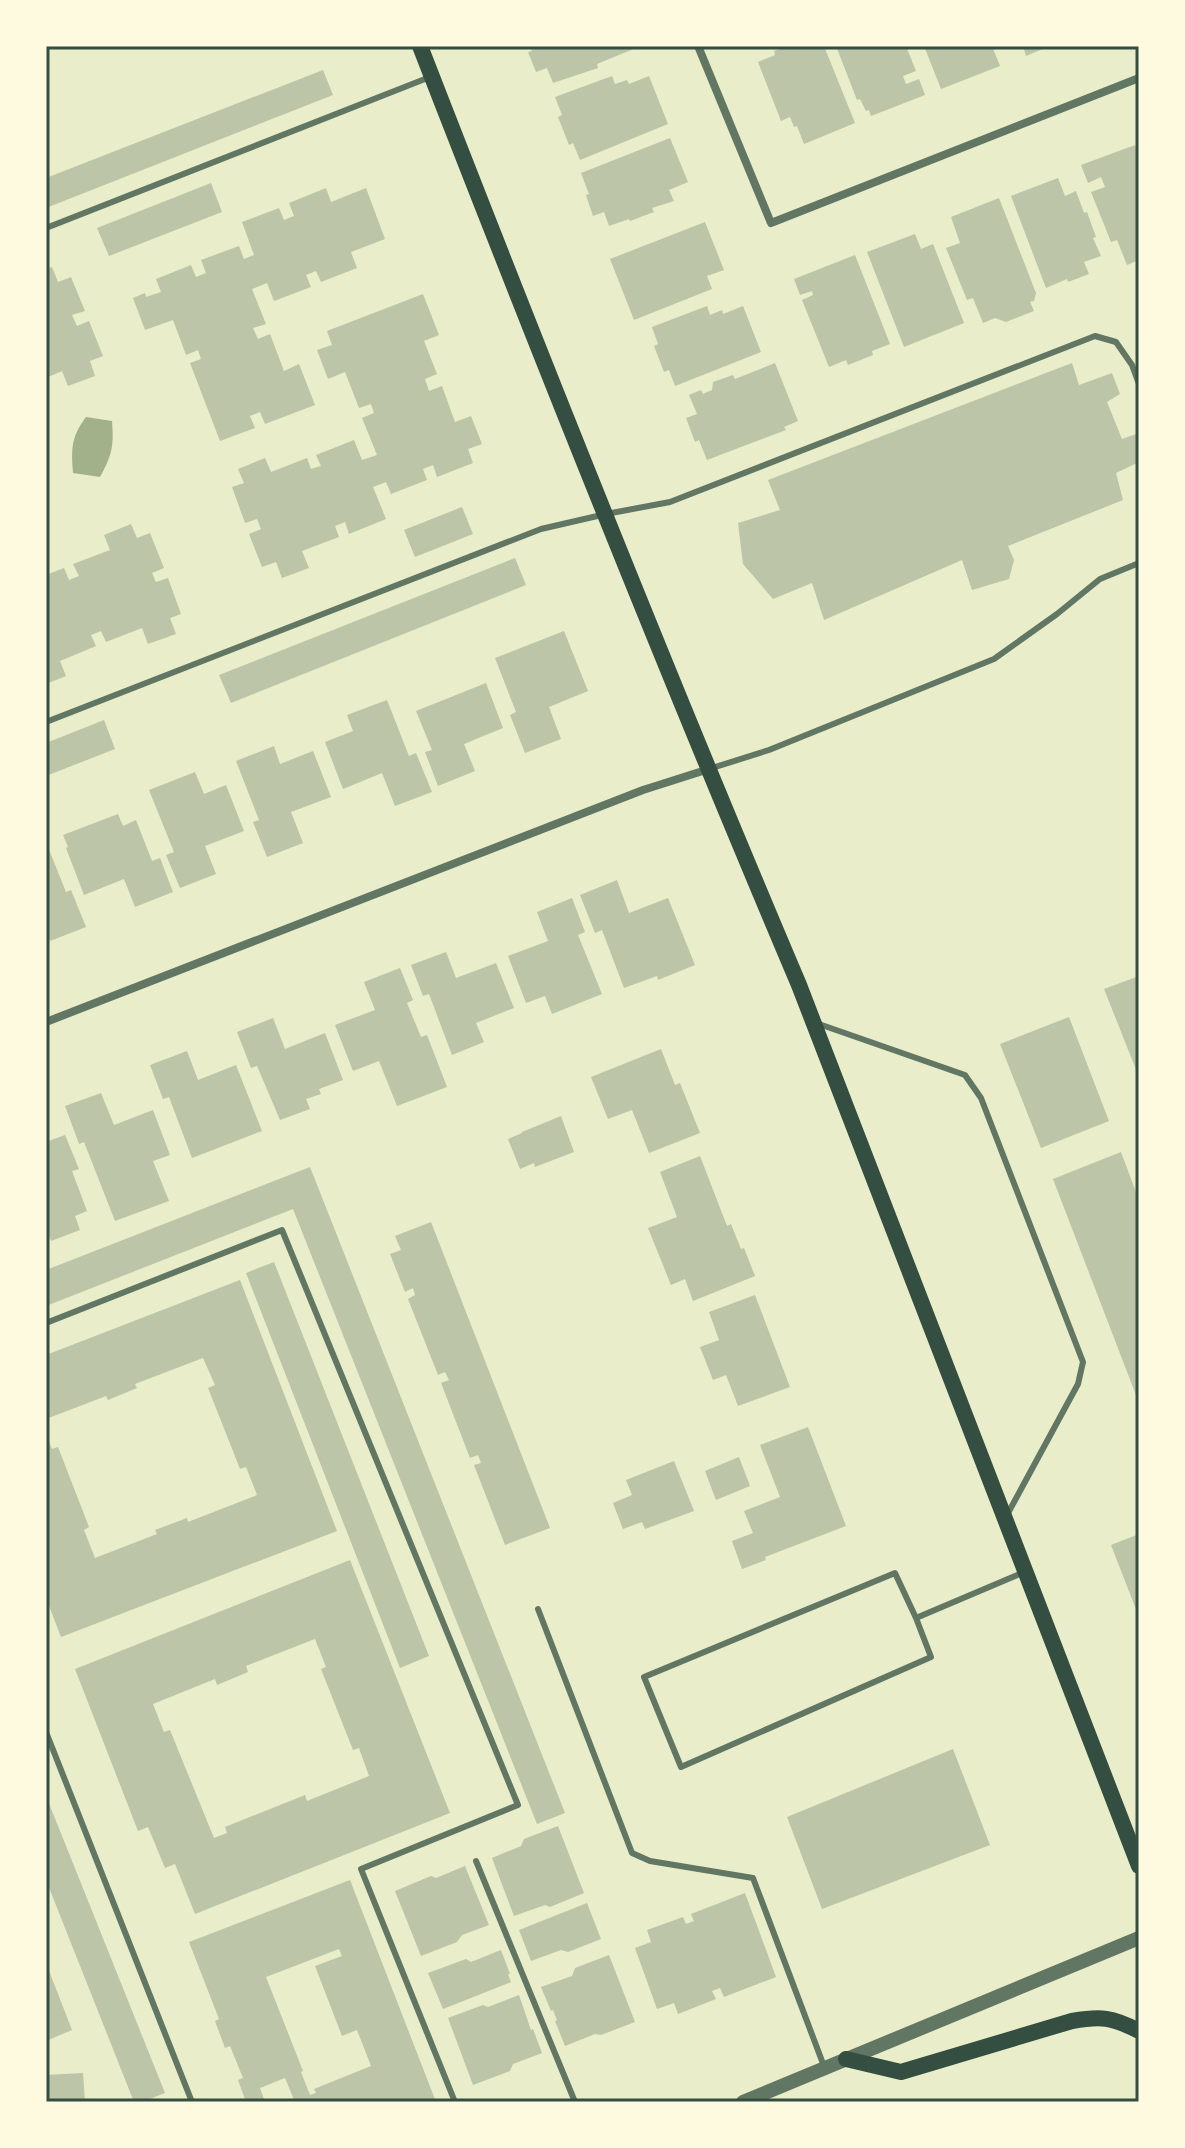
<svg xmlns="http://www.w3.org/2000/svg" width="1185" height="2148" font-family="Mulish,sans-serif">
<rect width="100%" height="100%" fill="#e9edc9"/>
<path fill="#a3b18a" d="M 86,417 L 112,421 C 114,446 112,455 100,477 L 73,473 C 71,449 71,437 86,417 Z"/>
<path fill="#bcc5a7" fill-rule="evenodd" d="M 530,46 L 635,46 L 636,48 L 597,64 L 598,68 L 553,83 L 547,68 L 536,72 L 528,52 L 532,51 Z
M 787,46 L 824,46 L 855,123 L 804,144 L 797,126 L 794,127 L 790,117 L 781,121 L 758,62 L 775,55 L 774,51 Z
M 836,46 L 906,46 L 916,71 L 903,76 L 906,84 L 919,79 L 925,95 L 871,116 L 869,110 L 866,111 L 860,99 L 857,100 Z
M 924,46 L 992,46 L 1000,66 L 941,89 Z
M 1023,46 L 1050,46 L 1026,56 Z
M 323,70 L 333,95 L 46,208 L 46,178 Z
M 612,76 L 615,84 L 627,80 L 629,84 L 649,76 L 668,124 L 580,160 L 573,143 L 569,145 L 558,117 L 562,115 L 555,97 Z
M 670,138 L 688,182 L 669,190 L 674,201 L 652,208 L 654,212 L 630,221 L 629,219 L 609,226 L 604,212 L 593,216 L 586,195 L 589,194 L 581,173 Z
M 1135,145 L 1139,156 L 1139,260 L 1127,265 L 1117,240 L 1111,242 L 1091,192 L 1105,187 L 1101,177 L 1088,183 L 1081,165 Z
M 1058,178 L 1065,196 L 1076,191 L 1084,213 L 1087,212 L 1096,237 L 1093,238 L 1101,256 L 1084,262 L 1089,274 L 1068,282 L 1067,279 L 1046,288 L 1011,196 Z
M 211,183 L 222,212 L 109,256 L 97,228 Z
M 326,188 L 331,202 L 366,188 L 385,239 L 351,252 L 357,268 L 321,282 L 316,271 L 306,275 L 311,287 L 274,301 L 267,283 L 252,289 L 266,324 L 253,328 L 258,339 L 270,334 L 284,371 L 299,364 L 315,405 L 265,424 L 260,412 L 250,416 L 255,428 L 220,441 L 190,363 L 201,359 L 198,350 L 186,355 L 173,320 L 145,330 L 133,298 L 145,293 L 146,297 L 161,292 L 156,279 L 191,265 L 196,277 L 206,273 L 201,260 L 239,246 L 244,259 L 254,255 L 242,222 L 279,208 L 284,220 L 294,216 L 289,203 Z
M 999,198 L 1036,293 L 1034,301 L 1030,302 L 1034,311 L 1006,322 L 995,318 L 983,323 L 973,298 L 967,300 L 946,248 L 960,243 L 951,217 Z
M 705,222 L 724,270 L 707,276 L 712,289 L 634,320 L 610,259 Z
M 915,234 L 921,249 L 933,244 L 964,323 L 904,347 L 867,252 Z
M 855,255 L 890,344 L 872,351 L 873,355 L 848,365 L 846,360 L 829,367 L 802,300 L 813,295 L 812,291 L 800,295 L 794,279 Z
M 52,267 L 58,282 L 71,277 L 85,311 L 72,315 L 77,326 L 89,321 L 103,356 L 90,361 L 95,376 L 68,386 L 62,371 L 46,378 L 46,269 Z
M 423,294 L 439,335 L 424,341 L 437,374 L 425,379 L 429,391 L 442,386 L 455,422 L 471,416 L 482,444 L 468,449 L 473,463 L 437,477 L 433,465 L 423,469 L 427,480 L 391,494 L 386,482 L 373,487 L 386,519 L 349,534 L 345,522 L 335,526 L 339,537 L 302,551 L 309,568 L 282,578 L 276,562 L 262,567 L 249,534 L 261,529 L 257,519 L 245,523 L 232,487 L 244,483 L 238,469 L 265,458 L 271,472 L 307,458 L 311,469 L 321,466 L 316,455 L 354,440 L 362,460 L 377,455 L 362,418 L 374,413 L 371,404 L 359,408 L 345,372 L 328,379 L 317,350 L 332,345 L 327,331 Z
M 707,306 L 710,315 L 722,310 L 723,314 L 743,306 L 761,352 L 675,386 L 669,370 L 664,372 L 654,346 L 658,344 L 652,327 Z
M 775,363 L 798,421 L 784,427 L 786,430 L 707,460 L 699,440 L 695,442 L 686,418 L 697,414 L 689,395 L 701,390 L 703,394 L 712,390 L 713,382 L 733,375 L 735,379 Z
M 1072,363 L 1079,385 L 1112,373 L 1120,394 L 1107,402 L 1122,439 L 1139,433 L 1139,462 L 1116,473 L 1123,500 L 1008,546 L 1014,560 L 1009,579 L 972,590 L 962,560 L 824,620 L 812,583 L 773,599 L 743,564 L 738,523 L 780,510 L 768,480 Z
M 462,507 L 473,534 L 415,557 L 404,530 Z
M 131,524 L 137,538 L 150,533 L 164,568 L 152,573 L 156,582 L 168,578 L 181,614 L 170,618 L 176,634 L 148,644 L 142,628 L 106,642 L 101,631 L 91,635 L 96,646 L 60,661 L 66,676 L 46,684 L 46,575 L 64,568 L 69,580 L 79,576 L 73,564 L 110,550 L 104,535 Z
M 515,558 L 526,585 L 231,703 L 219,675 Z
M 564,631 L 588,691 L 549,707 L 561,739 L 525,753 L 510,715 L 516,712 L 495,658 Z
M 486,683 L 503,728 L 464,744 L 475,771 L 438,786 L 425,752 L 432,750 L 416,711 Z
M 387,700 L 409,756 L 416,753 L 432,792 L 395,806 L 382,773 L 343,789 L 325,742 L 353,731 L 347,715 Z
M 104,720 L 115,749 L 46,776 L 46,743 Z
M 274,746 L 280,764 L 313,751 L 331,797 L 291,812 L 303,843 L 267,857 L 253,822 L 259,820 L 236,761 Z
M 195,772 L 204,794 L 226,785 L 244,831 L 205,846 L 216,874 L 180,888 L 166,855 L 174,852 L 149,790 Z
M 118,814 L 123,826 L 136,820 L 152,861 L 160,858 L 173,892 L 135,907 L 124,879 L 84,895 L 66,848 L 68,847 L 63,835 Z
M 46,842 L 66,892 L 71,890 L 86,927 L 50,941 L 46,932 Z
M 617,880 L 629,913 L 668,898 L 695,965 L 658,980 L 657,976 L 624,988 L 602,930 L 595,933 L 580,895 Z
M 572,898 L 585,932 L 578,935 L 602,994 L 552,1014 L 545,996 L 526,1003 L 508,956 L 548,941 L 537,912 Z
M 446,952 L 456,978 L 496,963 L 514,1008 L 476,1023 L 484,1042 L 452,1055 L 429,994 L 423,996 L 411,965 Z
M 400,968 L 413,1000 L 407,1003 L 421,1037 L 427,1035 L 447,1087 L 397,1106 L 379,1061 L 353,1071 L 335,1025 L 375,1010 L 364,982 Z
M 1139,976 L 1139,1077 L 1104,989 Z
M 1069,1017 L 1109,1121 L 1041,1148 L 1000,1044 Z
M 273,1018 L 285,1049 L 325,1033 L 343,1080 L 319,1089 L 321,1094 L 306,1099 L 310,1109 L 280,1120 L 257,1066 L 251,1068 L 237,1032 Z
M 661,1049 L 675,1085 L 680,1083 L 700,1133 L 649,1153 L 632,1110 L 608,1119 L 591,1077 Z
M 187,1051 L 198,1080 L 236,1065 L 262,1131 L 192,1158 L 169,1097 L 163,1099 L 150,1065 Z
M 101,1093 L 114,1125 L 153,1110 L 170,1155 L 153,1161 L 169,1201 L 115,1221 L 84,1142 L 79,1144 L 65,1106 Z
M 561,1116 L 574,1152 L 535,1167 L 534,1163 L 520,1169 L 508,1139 L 522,1133 L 522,1132 Z
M 65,1135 L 79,1169 L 72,1171 L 87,1211 L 75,1216 L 80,1230 L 51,1241 L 46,1229 L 46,1142 Z
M 1121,1152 L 1139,1200 L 1139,1403 L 1053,1179 Z
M 700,1156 L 727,1226 L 731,1224 L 741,1249 L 744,1248 L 755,1276 L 693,1301 L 685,1279 L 671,1285 L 648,1228 L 677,1217 L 660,1172 Z
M 310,1167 L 565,1813 L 537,1824 L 293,1209 L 46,1306 L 46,1270 Z
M 431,1222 L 550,1528 L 505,1545 L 474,1465 L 481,1463 L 478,1455 L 470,1458 L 441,1383 L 449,1380 L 445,1372 L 438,1375 L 408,1299 L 415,1295 L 413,1288 L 405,1292 L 390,1254 L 401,1250 L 395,1236 Z
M 274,1262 L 429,1656 L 400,1668 L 246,1273 Z
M 240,1280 L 337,1531 L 61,1637 L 46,1598 L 46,1434 L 52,1449 L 58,1447 L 89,1527 L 84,1530 L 95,1558 L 157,1534 L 155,1530 L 187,1518 L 188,1522 L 257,1495 L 246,1467 L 240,1469 L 208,1388 L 215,1385 L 203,1358 L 135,1384 L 137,1388 L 108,1400 L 106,1396 L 46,1419 L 46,1355 Z
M 755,1295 L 790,1387 L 738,1406 L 726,1375 L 713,1380 L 700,1347 L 719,1340 L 709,1312 Z
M 808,1427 L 846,1526 L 765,1557 L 766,1560 L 742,1569 L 732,1541 L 753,1533 L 744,1511 L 780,1497 L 760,1445 Z
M 739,1457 L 750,1486 L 716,1500 L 705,1471 Z
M 674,1461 L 694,1511 L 645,1529 L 642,1522 L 623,1529 L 613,1503 L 632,1495 L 626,1480 Z
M 1139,1534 L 1139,1617 L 1111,1545 Z
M 350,1560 L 450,1813 L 195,1914 L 175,1864 L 165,1868 L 148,1827 L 138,1831 L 75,1669 ZM 315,1639 L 326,1667 L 321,1669 L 353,1750 L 359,1748 L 369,1776 L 307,1801 L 305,1795 L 225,1827 L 227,1833 L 214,1838 L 170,1730 L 164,1732 L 153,1704 L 215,1679 L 217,1685 L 248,1672 L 246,1666 Z
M 953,1749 L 990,1845 L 822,1909 L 787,1817 Z
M 46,1796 L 165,2093 L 142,2102 L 134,2102 L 46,1880 Z
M 558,1826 L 584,1893 L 550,1907 L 545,1905 L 514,1916 L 492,1858 L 521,1846 L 524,1839 Z
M 465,1866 L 489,1925 L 462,1935 L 457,1942 L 421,1956 L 395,1891 L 431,1876 L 436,1878 Z
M 350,1880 L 436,2102 L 295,2102 L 285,2078 L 260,2088 L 265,2102 L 246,2102 L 238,2080 L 243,2078 L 230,2046 L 225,2048 L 215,2021 L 219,2019 L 189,1942 ZM 339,1949 L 342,1956 L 315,1966 L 342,2036 L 357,2030 L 371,2066 L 314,2089 L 316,2093 L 310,2095 L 301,2072 L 303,2071 L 266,1977 Z
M 745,1893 L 776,1977 L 724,1997 L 720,1988 L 712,1991 L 716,1999 L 678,2014 L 674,2003 L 657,2009 L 635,1948 L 651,1942 L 647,1930 L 683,1917 L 686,1924 L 694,1921 L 691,1914 Z
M 587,1903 L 601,1939 L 568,1952 L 561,1950 L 531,1961 L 519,1930 Z
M 501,1950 L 510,1974 L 508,1974 L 511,1982 L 443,2009 L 428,1973 L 466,1959 L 471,1962 Z
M 609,1955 L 635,2022 L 601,2035 L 595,2034 L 565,2046 L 555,2021 L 557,2020 L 553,2010 L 551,2011 L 541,1987 L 572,1976 L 575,1968 Z
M 46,1963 L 72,2030 L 46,2041 Z
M 519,1995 L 531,2030 L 533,2029 L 542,2053 L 513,2064 L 510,2071 L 473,2085 L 448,2018 L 483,2005 L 488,2007 Z
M 83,2073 L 85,2102 L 46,2102 L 46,2075 Z"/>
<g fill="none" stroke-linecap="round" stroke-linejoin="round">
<path stroke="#617663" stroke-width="6" d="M 46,228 L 430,77
M 46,722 L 541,529 L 606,514 L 670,502 L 1095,336 L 1116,342 L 1132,365 L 1139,384
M 709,769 L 769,750 L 994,659 L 1057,614 L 1100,579 L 1139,563
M 816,1023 L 965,1075 L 981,1098 L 1083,1362 L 1078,1384 L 1007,1515
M 46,1323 L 282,1230 L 518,1805 L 361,1869 L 455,2102
M 538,1609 L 632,1853 L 650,1861 L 753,1878 L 825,2069
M 916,1618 L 931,1657 L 681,1767 L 644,1677 L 895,1573 L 916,1618 L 1022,1573
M 46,1732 L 192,2102
M 476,1861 L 575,2102"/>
<path stroke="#617663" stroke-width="8" d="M 698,46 L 771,223 L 1139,78
M 46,1022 L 643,790 L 709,769"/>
<path stroke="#617663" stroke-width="14" d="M 743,2102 L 1139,1938"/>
<path stroke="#344e41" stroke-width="16" d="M 420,46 C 542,360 667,674 799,985 L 1139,1866
M 846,2059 L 901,2072 L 1072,2021 C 1101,2016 1112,2017 1139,2031"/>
</g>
<rect width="1185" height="2148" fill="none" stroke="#fefae0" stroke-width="96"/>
<rect x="48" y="48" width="1089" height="2052" fill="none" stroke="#344e41" stroke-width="3"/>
</svg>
